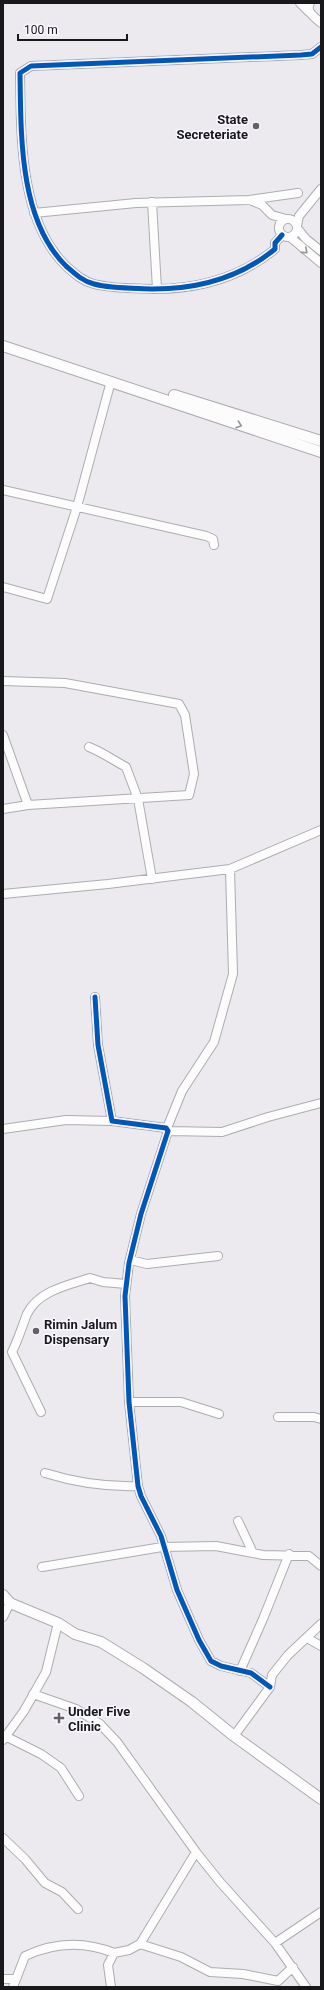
<svg xmlns="http://www.w3.org/2000/svg" width="324" height="1990" font-family="Roboto,sans-serif">
<rect width="100%" height="100%" fill="#eceaef"/>
<g fill="none" stroke-linecap="round" stroke-linejoin="round">
<defs>
<path id="minor" d="M 300,3 L 309,12
M 310,3 C 305,12 315,17 321,23
M 250,200 L 262,205 L 272,215 L 286,219
M 152,202 L 157,289
M 34,213 L 136,203 L 249,200 L 298,193
M279 228a9 9 0 1 1 18 0a9 9 0 1 1-18 0Z
M 297,226 L 299,216 L 321,189
M 297,228 L 306,239 L 321,251
M 282,235 L 275,243 L 275,249 C 241,277 198,289 154,289 C 134,288 113,289 94,284 C 82,281 74,273 66,266 C 19,220 21,135 20,73 L 31,66 L 301,55 L 312,54 L 321,47
M 290,237 L 321,263
M 3,490 L 206,536 L 213,539 L 214,545
M 3,587 L 47,599 L 77,507 L 111,381
M 3,681 L 65,683 L 179,704 L 185,715 L 194,774 L 189,795 L 28,805 L 3,809
M 3,735 L 28,805
M 89,747 C 102,752 113,760 126,767 L 138,799 L 152,879
M 3,894 L 108,884 L 230,869 L 321,830
M 95,997 L 98,1045 L 112,1121 L 166,1128 L 168,1131 L 141,1214 L 129,1263 L 125,1296 L 129,1402 L 138,1486 L 141,1496 L 161,1536 L 177,1590 L 199,1640 L 211,1661 L 221,1666 L 251,1673 L 270,1687
M 167,1128 L 182,1091 L 214,1042 L 233,974 L 230,869
M 3,1129 L 66,1120 L 112,1121
M 168,1131 L 222,1132 L 268,1117 L 321,1103
M 130,1260 L 147,1264 L 218,1256
M 129,1402 L 181,1402 L 219,1414
M 41,1412 L 12,1352 C 18,1340 22,1327 27,1314 C 38,1291 68,1285 90,1278 L 103,1282 L 126,1284
M 278,1417 L 314,1417 L 321,1419
M 45,1473 C 77,1483 105,1487 138,1486
M 238,1521 L 253,1553
M 42,1567 L 162,1547 L 216,1546 L 263,1555 L 309,1556 L 321,1566
M 3,1617 L 10,1603
M 307,1638 L 321,1646
M 240,1671 L 263,1619 L 289,1554
M 33,1694 L 76,1709 L 100,1724 L 117,1742 L 196,1852 L 220,1882 L 275,1943 L 306,1987
M 234,1736 L 270,1687 L 272,1675 L 288,1655 L 321,1624
M 7,1737 L 41,1754 L 61,1768 L 79,1796
M 3,1740 L 24,1711 L 46,1672 L 58,1623
M 3,1838 L 25,1859 L 45,1883 L 62,1892 L 78,1909
M 275,1943 L 321,1912
M 140,1944 L 181,1957 L 210,1972 L 243,1974 L 278,1981 L 293,1967
M 3,1979 L 15,1979
M 13,1987 L 25,1956 C 55,1942 84,1941 114,1953
M 111,1987 L 108,1965 L 114,1953 L 129,1950 L 140,1944 L 196,1852"/>
<path id="tertiary" d="M 3,346 L 321,452
M 174,395 L 321,441
M 3,1595 L 10,1603 L 58,1623 L 75,1634 L 101,1642 L 143,1668 L 192,1702 L 234,1736 L 321,1799"/>
</defs>
<use href="#minor" stroke="#adacb0" stroke-width="10"/>
<use href="#tertiary" stroke="#adacb0" stroke-width="12"/>
<use href="#minor" stroke="#fcfcfd" stroke-width="8"/>
<use href="#tertiary" stroke="#fcfcfd" stroke-width="10"/>
<defs>
<path id="cycleway" d="M 282,235 L 275,243 L 275,249 C 241,277 198,289 154,289 C 134,288 113,289 94,284 C 82,281 74,273 66,266 C 19,220 21,135 20,73 L 31,66 L 301,55 L 312,54 L 321,47
M 95,997 L 98,1045 L 112,1121 L 166,1128 L 168,1131 L 141,1214 L 129,1263 L 125,1296 L 129,1402 L 138,1486 L 141,1496 L 161,1536 L 177,1590 L 199,1640 L 211,1661 L 221,1666 L 251,1673 L 270,1687"/>
</defs>
<use href="#cycleway" stroke="#f8f6ff" stroke-width="8"/>
<use href="#cycleway" stroke="#0057b8" stroke-width="5"/>
</g>
<defs><path id="oneway-chevron" d="M-2-3.5L2.5 0L-2 3.5" fill="none" stroke-width="1.6" stroke-linecap="round" stroke-linejoin="round"/></defs>
<g stroke="#959597">
<use href="#oneway-chevron" transform="translate(305 251) rotate(41)"/>
<use href="#oneway-chevron" transform="translate(239 425) rotate(19)"/>
</g>
<g fill="#626165" stroke="#f8f6ff" stroke-width="1.5">
<circle cx="256" cy="126" r="4"/>
<circle cx="36" cy="1331" r="4"/>
<path d="M57 1712h4v4h4v4h-4v4h-4v-4h-4v-4h4z"/>
</g>
<g text-anchor="middle" stroke-width="3" stroke-linejoin="round" paint-order="stroke">
<g font-size="13" font-weight="bold" fill="#18171a" stroke="#f8f6ff" text-anchor="start">
<text x="248" y="124" text-anchor="end">State<tspan x="248" dy="15">Secreteriate</tspan></text>
<text x="44" y="1329">Rimin Jalum<tspan x="44" dy="15">Dispensary</tspan></text>
<text x="68" y="1716">Under Five<tspan x="68" dy="15">Clinic</tspan></text>
</g>
</g>
<rect width="324" height="1990" fill="none" stroke="#18171a" stroke-width="8"/>
<path d="M18 34v6h109v-6" fill="none" stroke="#18171a" stroke-width="2"/>
<text x="24" y="34" font-size="12" fill="#18171a" stroke="#f8f6ff" stroke-width="3" paint-order="stroke">100 m</text>
</svg>
